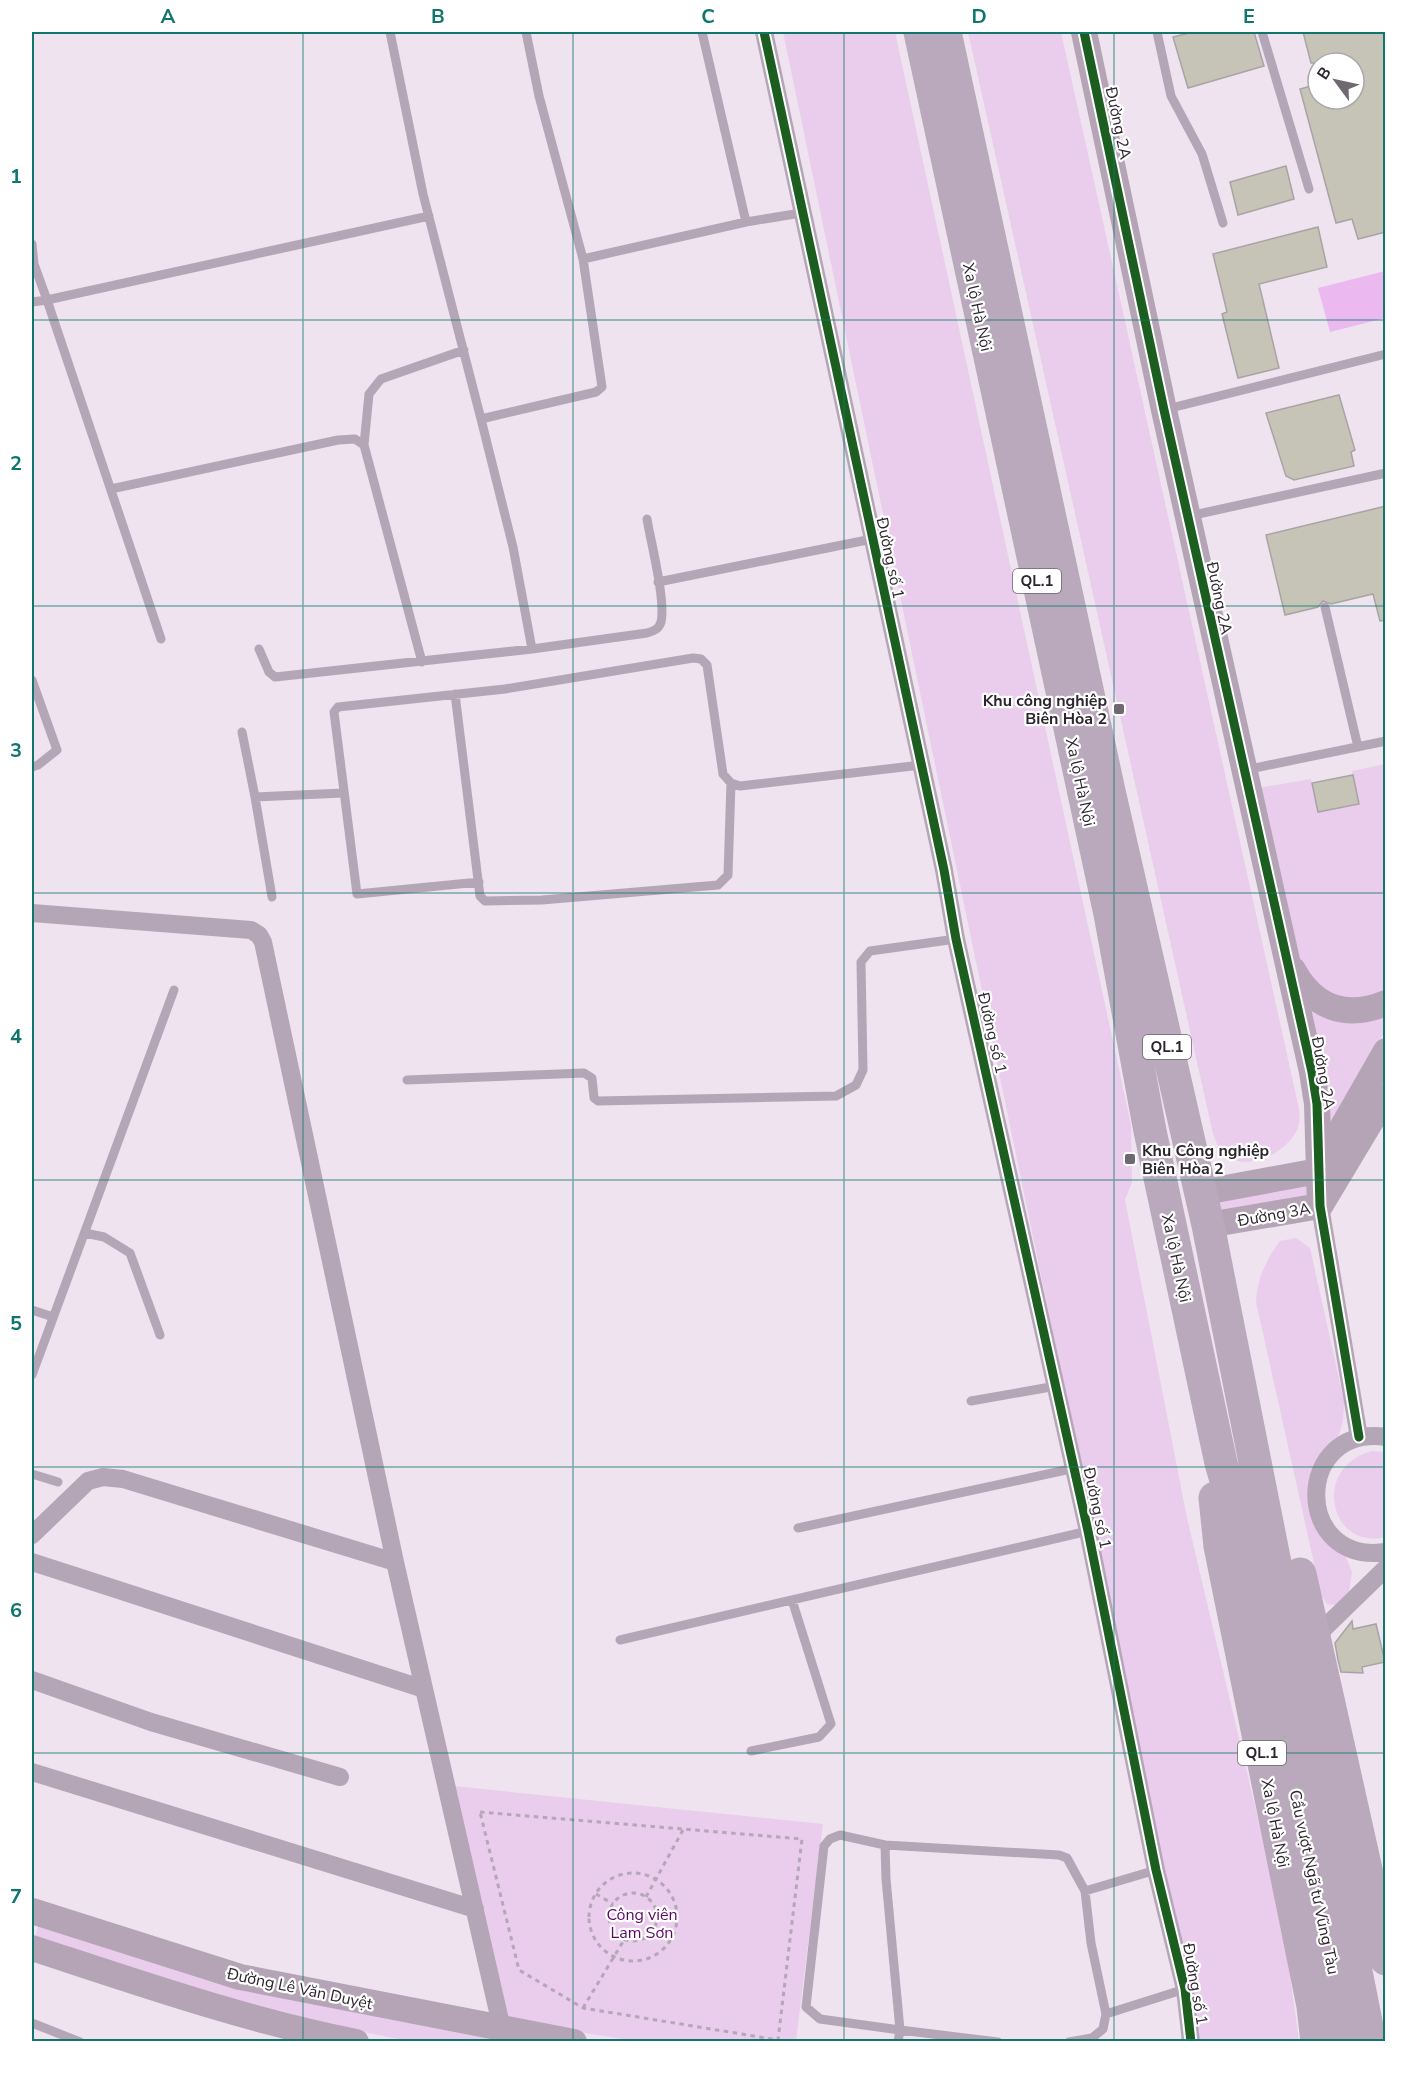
<svg xmlns="http://www.w3.org/2000/svg" width="1417" height="2073" font-family="'Nunito Sans',sans-serif">
<rect width="100%" height="100%" fill="#eee3ef"/>
<path fill="#eacced" d="M 783,32 L 895,32 L 1131,1125 L 1132,1182 L 1125,1200 L 1187,1518 L 1283,1925 L 1299,2041 L 1200,2041 Z
M 968,32 L 1061,32 L 1299,1109 C 1299,1114 1300,1119 1299,1124 C 1293,1150 1248,1174 1225,1155 C 1219,1151 1216,1141 1213,1134 Z
M 1385,764 L 1385,997 L 1349,1004 L 1305,979 L 1258,788 L 1311,779 L 1318,812 L 1358,804 L 1352,771 Z
M 1305,999 L 1385,1010 L 1385,1031 L 1328,1132 Z
M 1313,1182 L 1314,1196 L 1215,1214 L 1212,1201 Z
M 1296,1238 L 1310,1248 L 1344,1401 C 1344,1439 1333,1446 1312,1474 L 1352,1572 L 1349,1592 L 1335,1605 L 1327,1604 L 1321,1595 L 1256,1302 C 1257,1279 1266,1260 1280,1241 Z
M 1372,1451 L 1385,1452 L 1385,1537 C 1331,1551 1310,1468 1372,1451 Z
M 453,1786 L 823,1824 L 796,2041 L 635,2041 L 506,2020 Z
M 39,1924 L 496,2038 L 496,2041 L 409,2041 L 292,2018 L 35,1937 Z"/>
<path fill="#ebb8f0" d="M 1385,271 L 1385,318 L 1330,332 L 1318,288 Z"/>
<path fill="#c5c4b7" stroke="#a8a4a5" stroke-width="1.5" d="M 1193,32 L 1254,32 L 1264,66 L 1188,88 L 1173,37 Z
M 1303,32 L 1386,32 L 1386,232 L 1358,239 L 1352,219 L 1336,223 L 1300,89 L 1318,84 L 1318,99 L 1354,99 L 1354,63 L 1311,63 Z
M 1286,166 L 1294,199 L 1238,215 L 1230,182 Z
M 1318,227 L 1327,267 L 1259,284 L 1279,368 L 1238,378 L 1222,314 L 1227,312 L 1213,254 Z
M 1339,395 L 1355,450 L 1351,452 L 1354,466 L 1294,480 L 1286,476 L 1266,413 Z
M 1386,506 L 1386,620 L 1380,621 L 1373,594 L 1331,604 L 1323,601 L 1318,607 L 1285,615 L 1266,535 Z
M 1353,775 L 1359,804 L 1318,812 L 1312,783 Z
M 1352,1621 L 1353,1629 L 1376,1624 L 1385,1662 L 1362,1667 L 1363,1673 L 1341,1672 L 1338,1660 L 1335,1643 Z"/>
<g fill="none" stroke-linecap="round" stroke-linejoin="round">
<path stroke="#b3a8b4" stroke-width="3" stroke-dasharray="4.5 4.5" stroke-linecap="butt" d="M 480,1812 L 802,1839 L 778,2040 L 583,2008 L 519,1970 Z
M589 1917a44 44 0 1 1 88 0a44 44 0 1 1-88 0Z
M609 1917a24 24 0 1 1 48 0a24 24 0 1 1-48 0Z
M 596,1894 L 613,1904
M 646,1897 L 683,1830
M 654,1930 L 670,1940
M 583,2008 L 624,1940"/>
<path stroke="#b4a6b6" stroke-width="9" d="M 390,32 L 423,194 L 481,419
M 526,32 L 539,96 L 583,259
M 702,32 L 746,222
M 1157,32 L 1171,96 L 1202,154 L 1223,223
M 1262,32 L 1309,189
M 32,244 L 34,264 L 47,300 L 32,302
M 1167,409 L 1386,354
M 364,445 L 369,394 L 381,379 L 464,350
M 111,489 L 338,440 L 355,439 L 364,445 L 422,662
M 1189,516 L 1386,473
M 658,582 L 872,539
M 1325,607 L 1358,747
M 161,639 L 47,300 L 429,216
M 259,649 L 269,672 L 275,677 L 532,649 L 513,547 L 481,419 L 596,392 L 602,387 L 583,259 L 746,222 L 801,213
M 532,649 L 647,633 C 654,631 659,629 661,622 C 666,601 651,543 647,519
M 32,680 L 57,750 L 38,765 L 32,767
M 455,694 L 480,896 L 485,901 L 542,900 L 718,885 L 728,875 L 731,783
M 242,732 L 255,797
M 1245,770 L 1386,741
M 479,882 L 357,894 L 334,712 L 338,707 L 505,689 L 693,658 L 701,659 L 707,665 L 723,774 L 731,783 L 740,786 L 921,765
M 272,897 L 255,797 L 343,793
M 407,1080 L 584,1073 L 592,1078 L 594,1098 L 598,1101 L 836,1096 L 856,1085 L 863,1070 L 861,962 L 870,951 L 956,939
M 85,1233 L 104,1237 L 130,1253 L 160,1335
M 32,1310 L 53,1317
M 32,1375 L 174,990
M 971,1401 L 1056,1386
M 32,1474 L 58,1482
M 798,1528 L 1075,1468
M 620,1640 L 1088,1531
M 751,1751 L 819,1737 L 831,1724 L 792,1600
M 885,1845 L 886,1879 L 900,2030 L 998,2042
M 1085,1891 L 1156,1870
M 1106,2014 L 1185,1989
M 32,2023 L 80,2042
M 898,2042 L 900,2030 L 820,2019 L 806,2007 L 824,1846 L 830,1839 L 840,1835 L 885,1845 L 1059,1855 L 1067,1858 L 1085,1891 L 1091,1943 L 1106,2014 L 1103,2029 L 1092,2038 L 1069,2042"/>
<path stroke="#b4a6b6" stroke-width="18" d="M 764,32 L 944,870 L 956,939 L 1088,1531 L 1156,1870 L 1185,1989 L 1191,2042
M 32,913 L 251,930 L 259,935 L 263,942 L 395,1562 L 502,2029
M 1320,1206 L 1359,1437
M 1386,1437 C 1294,1424 1292,1565 1386,1552
M 32,1535 L 88,1481 L 103,1477 L 123,1479 L 395,1562
M 32,1562 L 424,1689
M 1314,1638 L 1386,1568
M 32,1680 L 151,1722 L 340,1777
M 32,1772 L 475,1909"/>
<path stroke="#b4a4b6" stroke-width="26" d="M 1084,32 L 1164,410 L 1312,1072 L 1317,1104 L 1320,1206
M 1293,970 C 1313,1007 1345,1020 1386,1003
M 1319,1168 L 1386,1051
M 1199,1193 L 1318,1171
M 1208,1225 L 1320,1206 L 1386,1096
M 32,1911 L 240,1977 L 574,2042
M 32,1948 C 139,1983 245,2020 356,2042"/>
<path stroke="#baa8bc" stroke-width="33" d="M 920,32 L 1110,914 L 1150,1131 L 1221,1463 L 1245,1546 L 1346,2042
M 945,32 L 1109,791 L 1208,1225 L 1370,2042
M 1215,1498 L 1220,1546 L 1313,2006 L 1317,2042
M 1300,1574 L 1386,1959"/>
<defs>
<path id="cycleway" d="M 764,32 L 944,870 L 956,939 L 1088,1531 L 1156,1870 L 1185,1989 L 1191,2042
M 1084,32 L 1164,410 L 1312,1072 L 1317,1104 L 1320,1206 L 1359,1437"/>
</defs>
<use href="#cycleway" stroke="#fff" stroke-width="13"/>
<use href="#cycleway" stroke="#1b5e20" stroke-width="9"/>
</g>
<path fill="none" stroke="#0f766e" stroke-width="1.5" stroke-opacity="0.55" d="M 303,32 L 303,2042M 573,32 L 573,2042M 844,32 L 844,2042M 1114,32 L 1114,2042M 32,320 L 1386,320M 32,606 L 1386,606M 32,893 L 1386,893M 32,1180 L 1386,1180M 32,1467 L 1386,1467M 32,1753 L 1386,1753"/>
<g fill="#706871" stroke="#fff" stroke-width="2">
<rect x="1113" y="703" width="12" height="12" rx="3"/>
<rect x="1124" y="1153" width="12" height="12" rx="3"/>
</g>
<g text-anchor="middle" stroke-width="4.5" stroke-linejoin="round" paint-order="stroke">
<g fill="#fff" stroke="#6b666c" stroke-width="1.5">
<rect x="1013" y="569" width="48" height="24" rx="4.5"/>
<rect x="1143" y="1035" width="48" height="24" rx="4.5"/>
<rect x="1238" y="1741" width="48" height="24" rx="4.5"/>
</g>
<g font-size="15" font-weight="bold" fill="#2c252d">
<text x="1037" y="586">QL.1</text>
<text x="1167" y="1052">QL.1</text>
<text x="1262" y="1758">QL.1</text>
</g>
<g font-size="16" fill="#2c252d" stroke="#fff">
<text transform="translate(1119 123) rotate(78)" y="6">Đường 2A</text>
<text transform="translate(978 307) rotate(78)" y="6">Xa lộ Hà Nội</text>
<text transform="translate(891 558) rotate(78)" y="6">Đường số 1</text>
<text transform="translate(1220 598) rotate(78)" y="6">Đường 2A</text>
<text transform="translate(1081 782) rotate(78)" y="6">Xa lộ Hà Nội</text>
<text transform="translate(993 1033) rotate(77)" y="6">Đường số 1</text>
<text transform="translate(1324 1073) rotate(80)" y="6">Đường 2A</text>
<text transform="translate(1274 1214) rotate(-10)" y="6">Đường 3A</text>
<text transform="translate(1177 1258) rotate(78)" y="6">Xa lộ Hà Nội</text>
<text transform="translate(1098 1508) rotate(78)" y="6">Đường số 1</text>
<text transform="translate(1276 1823) rotate(79)" y="6">Xa lộ Hà Nội</text>
<text transform="translate(1315 1882) rotate(78)" y="6">Cầu vượt Ngã tư Vũng Tàu</text>
<text transform="translate(1196 1984) rotate(80)" y="6">Đường số 1</text>
<text transform="translate(300 1988) rotate(12)" y="6">Đường Lê Văn Duyệt</text>
</g>
<g font-size="16" font-weight="bold" fill="#2c252d" stroke="#fff" text-anchor="end">
<text x="1107" y="706">Khu công nghiệp<tspan x="1107" dy="18">Biên Hòa 2</tspan></text>
<text x="1142" y="1156" text-anchor="start">Khu Công nghiệp<tspan x="1142" dy="18">Biên Hòa 2</tspan></text>
</g>
<g font-size="16" fill="#5d0765" stroke="#fff">
<text x="642" y="1920">Công viên<tspan x="642" dy="18">Lam Sơn</tspan></text>
</g>
</g>
<rect width="1417" height="2073" fill="none" stroke="#ffffff" stroke-width="66"/>
<g transform="translate(1336 81) rotate(303)"><circle r="28" fill="#ffffff" stroke="#aba8ab" stroke-width="1.5"/>
<path d="M0-4.5L10 22L0 15L-10 22Z" fill="#706871"/>
<text y="-9" font-size="16" font-weight="bold" text-anchor="middle" fill="#2c252d">B</text>
</g>
<rect x="33" y="33" width="1351" height="2007" fill="none" stroke="#0f766e" stroke-width="2"/>
<g font-size="20" text-anchor="middle" font-weight="bold" fill="#0f766e">
<text x="168" y="23">A</text>
<text x="438" y="23">B</text>
<text x="708" y="23">C</text>
<text x="979" y="23">D</text>
<text x="1249" y="23">E</text>
<text x="16" y="183">1</text>
<text x="16" y="470">2</text>
<text x="16" y="757">3</text>
<text x="16" y="1043">4</text>
<text x="16" y="1330">5</text>
<text x="16" y="1617">6</text>
<text x="16" y="1903">7</text>
</g>
</svg>
